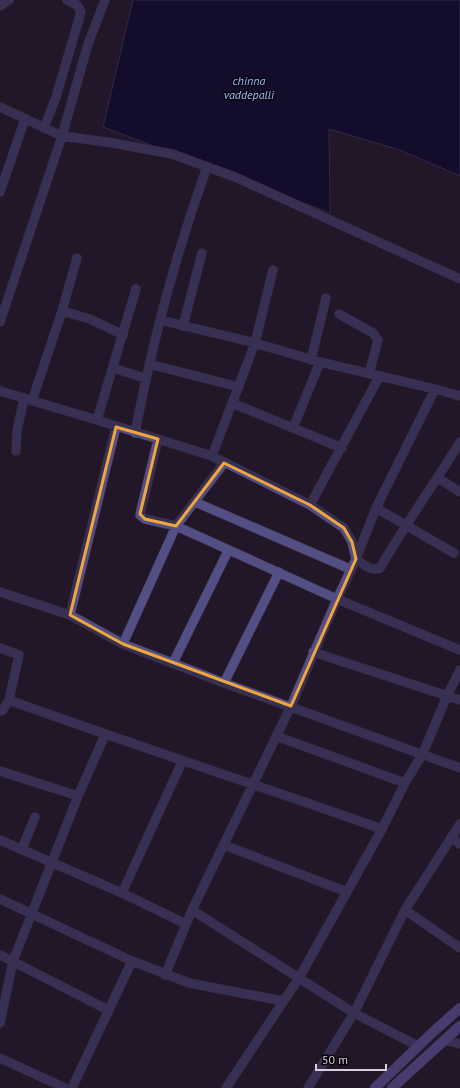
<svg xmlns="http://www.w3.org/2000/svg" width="460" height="1088" font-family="'PT Sans',sans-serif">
<rect width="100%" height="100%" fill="#221729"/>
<path fill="#00002e" stroke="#413f62" d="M 133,0 L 460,0 L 460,176 L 400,150 L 329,129 L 330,213 L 103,127 Z"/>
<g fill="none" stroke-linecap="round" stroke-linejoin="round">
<defs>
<path id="minor" d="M 0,6 L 9,0
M 0,107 L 62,136 L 113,143 L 172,154 L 235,177 L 460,279
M 44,128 L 56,97 L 81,12 L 77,5 L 67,0
M 0,192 L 25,119
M 62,311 L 90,319 L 123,335
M 339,314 L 373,333 L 378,340 L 369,374
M 160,320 L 255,343 L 320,362 L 435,389 L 460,396
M 0,322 L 62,136 L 88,44 L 105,0
M 183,326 L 202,253
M 311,360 L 326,298
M 149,364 L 239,387
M 113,368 L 145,378
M 0,391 L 97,420 L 212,456 L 310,505 L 344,528 L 352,542 L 356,559 C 364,564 370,572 380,568 C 405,525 434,484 460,442
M 32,401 L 62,311 L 77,258
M 232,403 L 342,448
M 97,420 L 136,289
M 293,428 L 320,362
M 135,433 C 152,343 176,253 207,167
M 158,439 L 141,510 L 140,515 L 145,519 L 176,526 L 337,599 L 460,650
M 16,451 L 17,431 L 24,398
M 212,456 L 255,343 L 273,270
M 438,478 L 460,492
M 195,502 L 350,569
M 310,505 L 379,377
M 376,508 L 454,553
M 0,592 L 70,615 L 123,644 L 224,683 L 460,768
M 70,615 L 116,427
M 123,644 L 176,526 L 224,463
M 0,648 L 19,655 L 9,700
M 313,652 L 460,700
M 173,663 L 228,551
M 224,683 L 279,572
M 0,711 L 3,710 L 9,700 C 133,745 258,785 382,829
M 276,736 L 405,783
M 0,771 L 78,796 L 105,735
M 451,837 L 460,844
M 0,840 L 122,893 L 186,924
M 224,845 L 347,892
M 22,849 L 35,817
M 122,893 L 182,762
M 0,899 L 132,961
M 192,910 L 291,706 L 337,599 L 356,559 L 376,508 L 435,389
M 405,910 L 460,948
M 0,955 L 108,1010
M 165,975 L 192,910 L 354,1013 L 418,1046
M 0,1023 L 13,961 L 78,796
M 444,1040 L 460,1044
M 0,1058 L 65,1088
M 72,1088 L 132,961 L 189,983 L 283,1001
M 226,1088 L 299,978 L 382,829 L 405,783 L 423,753 L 447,696 L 460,670
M 308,1088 L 354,1013 L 405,910 L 460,824"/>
<path id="secondary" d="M 375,1088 L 433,1032 L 460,1008
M 392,1088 L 460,1026"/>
</defs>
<use href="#minor" stroke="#3b3142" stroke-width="10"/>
<use href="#secondary" stroke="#3b3142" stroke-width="11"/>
<use href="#minor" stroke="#534e83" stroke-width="9"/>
<use href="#secondary" stroke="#7369be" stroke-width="10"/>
</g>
<path d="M0 0H460V1088H0ZM 116,427 L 158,439 L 140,514 L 145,519 L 176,526 L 224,463 L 310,505 L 344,528 L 352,542 L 356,559 L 291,706 L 123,644 L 70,615 Z" fill="#221729" fill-opacity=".55" fill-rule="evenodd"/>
<path fill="none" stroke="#efa73d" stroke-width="3" stroke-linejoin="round" d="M 116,427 L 158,439 L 140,514 L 145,519 L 176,526 L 224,463 L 310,505 L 344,528 L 352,542 L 356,559 L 291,706 L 123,644 L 70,615 Z"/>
<g text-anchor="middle" stroke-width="3" stroke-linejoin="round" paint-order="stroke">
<g font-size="12" font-style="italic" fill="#9ebffd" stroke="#09050c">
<text x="249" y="85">chinna<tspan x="249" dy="14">vaddepalli</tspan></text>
</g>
</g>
<path d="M316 1064v6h70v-6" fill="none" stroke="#d8d1dd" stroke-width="2"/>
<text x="322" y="1064" font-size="12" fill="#d8d1dd" stroke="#09050c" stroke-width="3" paint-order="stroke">50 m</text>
</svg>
